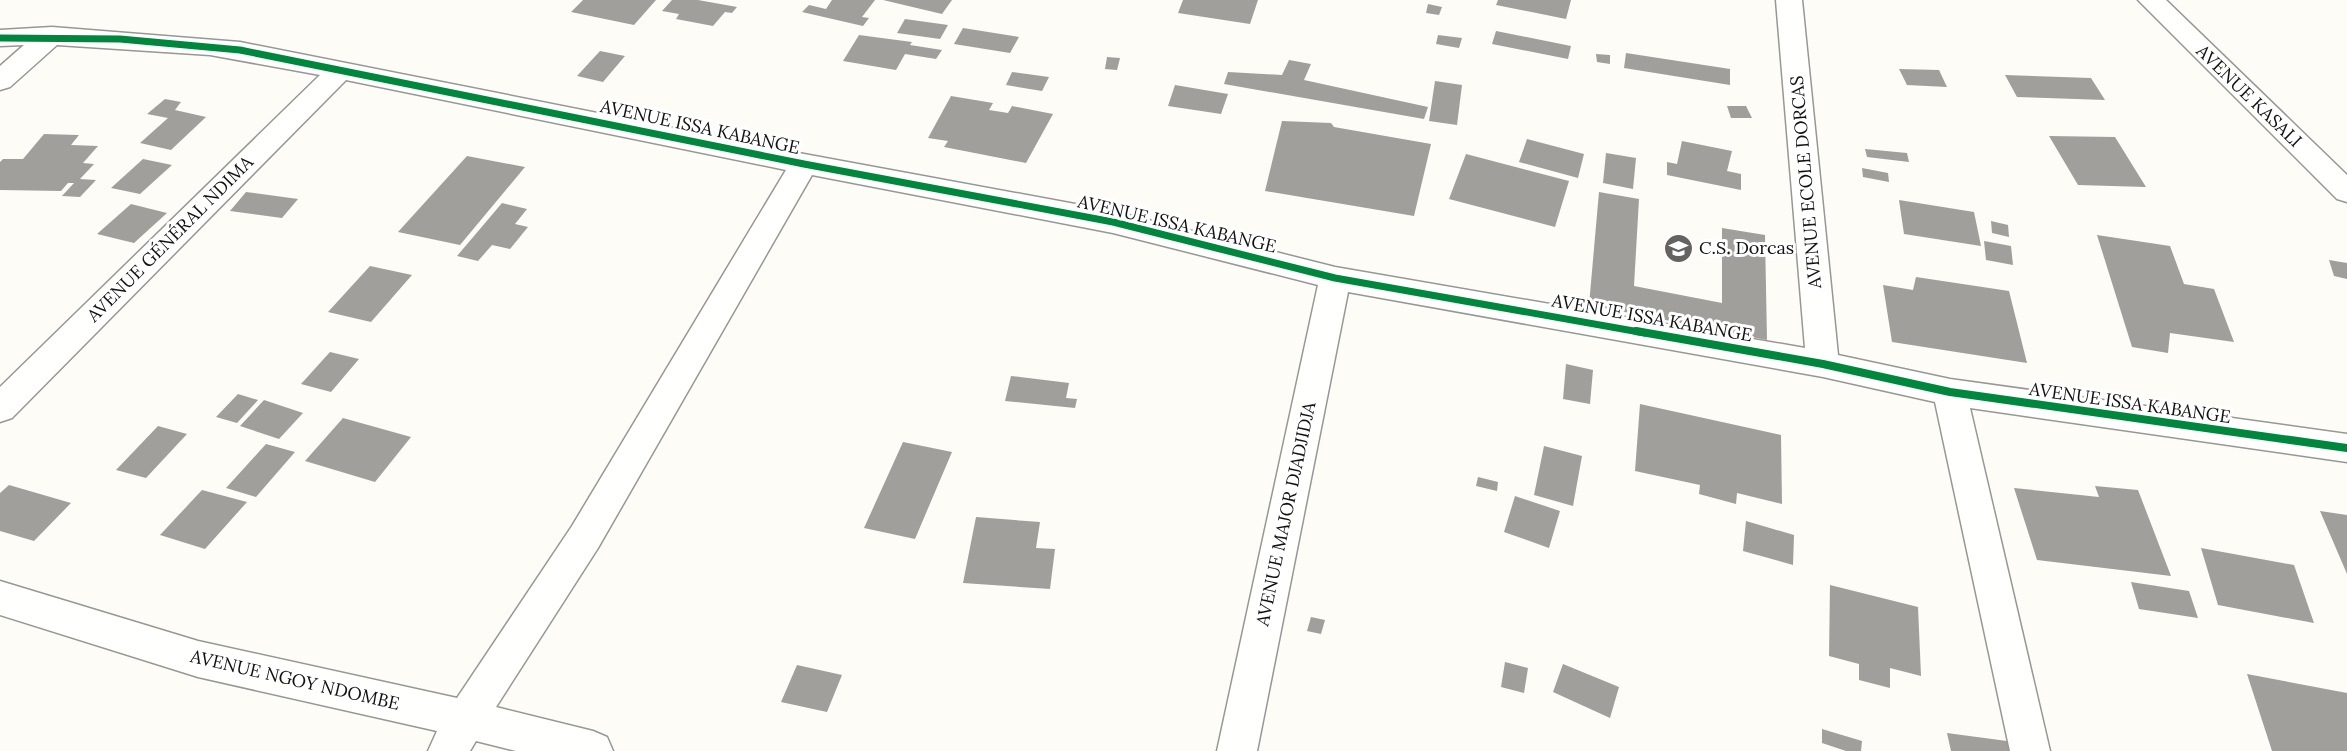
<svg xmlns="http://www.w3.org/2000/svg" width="2347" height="751" font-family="Lora,serif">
<rect width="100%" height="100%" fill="#fdfcf7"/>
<path fill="#a19f9c" d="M 583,0 L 656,0 L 634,25 L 571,12 Z
M 672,0 L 698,0 L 737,7 L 732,13 L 725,12 L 713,26 L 676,19 L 679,14 L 662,11 Z
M 832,0 L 875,0 L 862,17 L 869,18 L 863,26 L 802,12 L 809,5 L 826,9 Z
M 883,0 L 952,0 L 942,14 Z
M 1183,0 L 1258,0 L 1250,24 L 1178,13 Z
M 1498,0 L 1571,0 L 1566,19 L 1496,5 Z
M 1428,4 L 1442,7 L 1439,15 L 1426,13 Z
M 905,19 L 948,25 L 940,39 L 897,33 Z
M 963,28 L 1019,37 L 1010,53 L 954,44 Z
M 1496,31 L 1571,46 L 1568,59 L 1492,44 Z
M 859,35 L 912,42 L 910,45 L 942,50 L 936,59 L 905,54 L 896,70 L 843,61 Z
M 1438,35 L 1462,38 L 1459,48 L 1436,44 Z
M 600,51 L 625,56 L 603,82 L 577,76 Z
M 1626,53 L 1730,69 L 1730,85 L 1624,68 Z
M 1596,54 L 1610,55 L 1610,64 L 1597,62 Z
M 1107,57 L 1120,58 L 1117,70 L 1105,69 Z
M 1289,60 L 1311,64 L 1304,80 L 1428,107 L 1424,119 L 1224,84 L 1228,72 L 1282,75 Z
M 1899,69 L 1939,70 L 1947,87 L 1907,85 Z
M 1012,72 L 1049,77 L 1042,91 L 1006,85 Z
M 2005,75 L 2091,78 L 2105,100 L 2017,97 Z
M 1435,81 L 1462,85 L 1457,125 L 1429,121 Z
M 1175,85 L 1228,94 L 1221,114 L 1168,106 Z
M 951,96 L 993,103 L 989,110 L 1008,113 L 1012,106 L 1053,114 L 1026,163 L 944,147 L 948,141 L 928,138 Z
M 165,99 L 181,102 L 175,110 L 206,117 L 171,150 L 140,143 L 168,118 L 147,114 Z
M 1727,106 L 1746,106 L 1752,118 L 1731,118 Z
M 1282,121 L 1331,123 L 1334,127 L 1431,144 L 1414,216 L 1265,191 Z
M 44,134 L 79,135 L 71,145 L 98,146 L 83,163 L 94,164 L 80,179 L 96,180 L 80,197 L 62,196 L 74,183 L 68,183 L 61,191 L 0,190 L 0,162 L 3,159 L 23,159 Z
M 2049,136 L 2115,137 L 2146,187 L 2078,185 Z
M 1527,139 L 1584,154 L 1578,178 L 1519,162 Z
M 1682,141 L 1732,151 L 1727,171 L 1741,174 L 1741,190 L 1667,175 L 1667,162 L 1677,164 Z
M 1865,149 L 1907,153 L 1909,162 L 1867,157 Z
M 1606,153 L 1636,158 L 1633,189 L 1603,183 Z
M 1466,154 L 1569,181 L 1555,227 L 1449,199 Z
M 467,156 L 525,167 L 460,245 L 398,232 Z
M 143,159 L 172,165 L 140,194 L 111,188 Z
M 1862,168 L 1888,173 L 1889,182 L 1863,177 Z
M 246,192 L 298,199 L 282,218 L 230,211 Z
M 1599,192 L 1639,199 L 1634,286 L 1722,303 L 1722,228 L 1765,235 L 1767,340 L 1589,305 Z
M 1899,200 L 1974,212 L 1981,246 L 1904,234 Z
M 502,203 L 527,209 L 515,224 L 528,227 L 510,249 L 492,245 L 478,261 L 457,256 Z
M 131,204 L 167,213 L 134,243 L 97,234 Z
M 1991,221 L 2008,225 L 2009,237 L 1992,233 Z
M 2097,235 L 2170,246 L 2184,284 L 2214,289 L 2234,342 L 2170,333 L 2168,353 L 2132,347 Z
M 1984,241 L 2011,246 L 2013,265 L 1986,260 Z
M 2329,260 L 2347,263 L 2347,279 L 2334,276 Z
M 370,266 L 412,275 L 371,322 L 328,312 Z
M 1916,277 L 2009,291 L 2027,363 L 1892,342 L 1883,285 L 1913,290 Z
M 330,352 L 359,359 L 331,392 L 301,384 Z
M 1566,364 L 1593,370 L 1590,404 L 1563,399 Z
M 1011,376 L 1069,383 L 1066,398 L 1077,399 L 1075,408 L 1005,401 Z
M 238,394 L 258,400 L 237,423 L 216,417 Z
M 264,400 L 303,413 L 279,439 L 240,426 Z
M 1640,404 L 1781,435 L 1782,504 L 1737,493 L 1736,504 L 1699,494 L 1700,485 L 1635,471 Z
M 343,418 L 411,437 L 375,482 L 305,461 Z
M 158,426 L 187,434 L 146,478 L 116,470 Z
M 903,442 L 952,452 L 915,539 L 864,528 Z
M 266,444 L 295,452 L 256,497 L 226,488 Z
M 1544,446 L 1582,456 L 1573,506 L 1534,495 Z
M 1478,477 L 1498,482 L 1497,491 L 1476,486 Z
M 9,485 L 71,503 L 34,541 L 0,531 L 0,493 Z
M 2095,486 L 2138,490 L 2171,576 L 2037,560 L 2014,488 L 2099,497 Z
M 202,490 L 247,502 L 205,549 L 160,535 Z
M 1515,496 L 1560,511 L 1549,548 L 1504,532 Z
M 2320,511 L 2347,515 L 2347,574 Z
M 976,517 L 1040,522 L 1036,548 L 1055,549 L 1050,589 L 963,583 Z
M 1746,521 L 1794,535 L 1793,565 L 1743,551 Z
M 2201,548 L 2294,565 L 2314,623 L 2218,605 Z
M 2131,582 L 2189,591 L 2198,618 L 2139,609 Z
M 1830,585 L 1918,607 L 1921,676 L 1890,668 L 1890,688 L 1859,680 L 1859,664 L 1829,656 Z
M 1311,617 L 1325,620 L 1321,634 L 1307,631 Z
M 1505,662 L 1528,668 L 1524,693 L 1501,687 Z
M 1563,664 L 1619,687 L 1610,718 L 1553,692 Z
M 797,665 L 842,675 L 827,712 L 781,702 Z
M 2247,674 L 2347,693 L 2347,751 L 2272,751 Z
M 1822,729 L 1862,741 L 1861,751 L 1846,751 L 1822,743 Z
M 1947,733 L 2007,741 L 2009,751 L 1951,751 Z"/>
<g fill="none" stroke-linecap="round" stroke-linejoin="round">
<defs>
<path id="street" d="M 1776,0 L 1802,0 L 1838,355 L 1950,379 L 2347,434 L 2347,462 L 1970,408 L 2050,751 L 2010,751 L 1935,402 L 1823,377 L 1348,292 L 1257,751 L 1217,751 L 1318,285 L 1113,233 L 812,175 L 598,548 L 496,707 L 593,731 L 607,737 L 613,751 L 516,751 L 476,741 L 470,751 L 428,751 L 437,731 L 198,677 L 0,615 L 0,581 L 198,641 L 457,698 L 572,526 L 786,170 L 346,80 L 12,418 L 0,422 L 0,387 L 320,75 L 210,55 L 57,45 L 10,87 L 0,90 L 0,66 L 24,45 L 0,46 L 0,30 L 52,27 L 240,42 L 804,154 L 1113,211 L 1335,267 L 1805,348 Z
M 2138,0 L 2166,0 L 2347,175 L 2347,202 L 2337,199 Z"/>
</defs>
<use href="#street" stroke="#979795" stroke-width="3"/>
<use href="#street" fill="#fffffe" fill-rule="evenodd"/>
<defs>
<path id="cycleway-far1" d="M 0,38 L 120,39 L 240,50 L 804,164 L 1113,222 L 1335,278 L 1645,333"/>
<path id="cycleway" d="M 1636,331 L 1823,364 L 1950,392 L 2347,448"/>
</defs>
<use href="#cycleway-far1" stroke="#fff" stroke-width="10"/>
<use href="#cycleway" stroke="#fff" stroke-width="12"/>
<use href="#cycleway-far1" stroke="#00873e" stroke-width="7"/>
<use href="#cycleway" stroke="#00873e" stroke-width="8"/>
</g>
<defs>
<symbol id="school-disc" viewBox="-11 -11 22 22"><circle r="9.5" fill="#646362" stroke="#fff"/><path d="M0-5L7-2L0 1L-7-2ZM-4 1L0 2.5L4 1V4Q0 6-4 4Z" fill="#fff"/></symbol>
</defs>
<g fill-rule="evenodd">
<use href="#school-disc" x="1662" y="232" width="33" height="33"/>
</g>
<g text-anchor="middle" stroke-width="6" stroke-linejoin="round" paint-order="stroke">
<g font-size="18" fill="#111" stroke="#fff">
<text transform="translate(2249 96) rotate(44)" y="6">AVENUE KASALI</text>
<text transform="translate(700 127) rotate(12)" y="6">AVENUE ISSA KABANGE</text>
<text transform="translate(1806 182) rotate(-95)" y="6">AVENUE ECOLE DORCAS</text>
<text transform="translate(1177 224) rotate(13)" y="6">AVENUE ISSA KABANGE</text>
<text transform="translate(170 239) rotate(-45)" y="6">AVENUE GÉNÉRAL NDIMA</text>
<text transform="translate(1652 318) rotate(10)" y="6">AVENUE ISSA KABANGE</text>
<text transform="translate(2130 403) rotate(8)" y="6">AVENUE ISSA KABANGE</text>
<text transform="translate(1286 514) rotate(-78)" y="6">AVENUE MAJOR DJADJIDJA</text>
<text transform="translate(295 680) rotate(13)" y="6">AVENUE NGOY NDOMBE</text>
</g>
<g font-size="18" fill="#111" stroke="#fff" text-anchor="start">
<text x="1699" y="254">C.S. Dorcas</text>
</g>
</g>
</svg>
